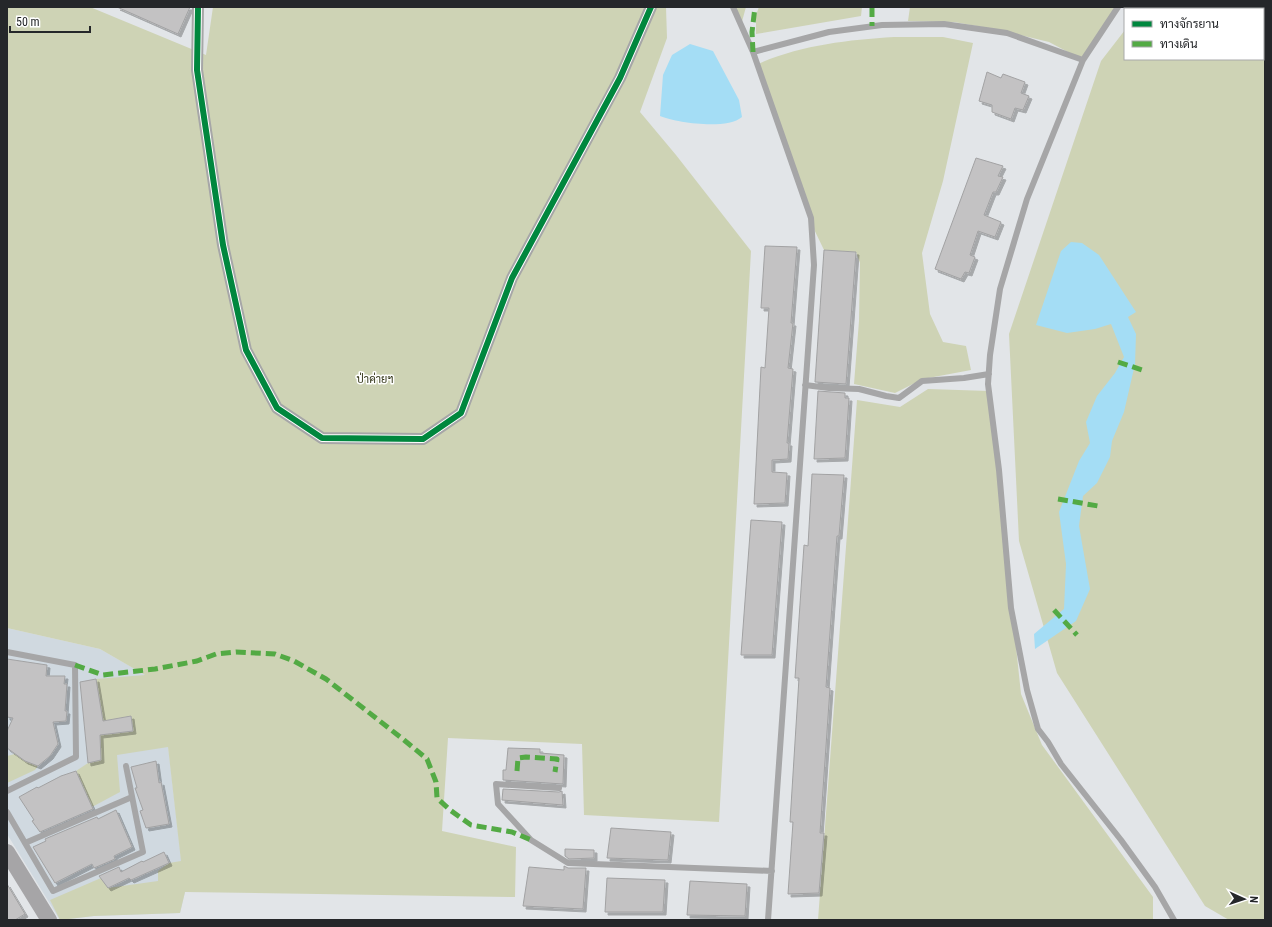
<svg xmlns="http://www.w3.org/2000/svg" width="1272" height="927" font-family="'Roboto Condensed',Sarabun,sans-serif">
<defs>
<filter id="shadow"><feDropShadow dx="3" dy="3" stdDeviation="0" flood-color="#0004"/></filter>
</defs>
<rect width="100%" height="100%" fill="#e2e5e8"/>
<path fill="#d0d9e0" d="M 7,628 L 100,649 L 161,684 L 185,892 L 180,913 L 94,916 L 60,920 L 7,834 Z"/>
<path fill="#ced3b5" d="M 7,7 L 90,7 L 206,55 L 213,7 L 666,7 L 667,38 L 640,112 L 676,155 L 751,251 L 719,822 L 584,815 L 582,744 L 448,738 L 442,831 L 516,847 L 515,897 L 185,892 L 180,913 L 94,916 L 60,920 L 50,900 L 101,878 L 108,888 L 158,881 L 158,871 L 169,863 L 181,861 L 168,747 L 117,755 L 120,792 L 92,807 L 76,771 L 88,763 L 101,760 L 100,735 L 133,731 L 131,716 L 103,721 L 96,679 L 145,675 L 100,649 L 7,628 Z
M 733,7 L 746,7 L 741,25 Z
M 759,7 L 862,7 L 861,16 L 756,34 L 756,15 Z
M 910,7 L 1118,7 L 1083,60 L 1049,42 L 1000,30 L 954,22 L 908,21 Z
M 1143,7 L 1265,7 L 1265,920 L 1229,920 L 1205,906 L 1057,673 L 1019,541 L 1009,334 L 1101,61 L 1125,30 L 1125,59 L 1263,59 L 1263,9 L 1141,9 Z
M 894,37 L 943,37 L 973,43 L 943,181 L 922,253 L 930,314 L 943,342 L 966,346 L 971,370 L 923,379 L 895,393 L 854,384 L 859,321 L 860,263 L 856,252 L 824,250 L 811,223 L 758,64 C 801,45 847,40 894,37 Z
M 928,389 L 989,391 L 1021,694 L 1042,745 L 1153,897 L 1153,920 L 818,920 L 857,400 L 900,407 Z
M 15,754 L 38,766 L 35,770 L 7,783 L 7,756 Z"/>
<path fill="#a4ddf5" d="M 690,44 L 713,51 L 739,100 L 742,117 C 727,130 677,123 660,116 L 663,75 L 672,55 Z
M 1071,242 L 1082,243 L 1099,255 L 1136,312 L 1128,317 L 1136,334 L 1135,364 L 1124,412 L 1112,441 L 1110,457 L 1097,483 L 1083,496 L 1079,526 L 1090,589 L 1076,621 L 1035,649 L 1034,634 L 1064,609 L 1066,564 L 1059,512 L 1079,461 L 1090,443 L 1086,422 L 1097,396 L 1115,373 L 1124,357 L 1111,324 L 1095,329 L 1067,333 L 1036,325 L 1061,251 Z"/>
<path fill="#c3c2c3" stroke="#a2a2a3" filter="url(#shadow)" d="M 117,7 L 190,7 L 178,34 Z
M 987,72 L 1001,78 L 1003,74 L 1025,82 L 1021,93 L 1029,96 L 1023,110 L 1015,108 L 1011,119 L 992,112 L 992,105 L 979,101 Z
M 976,158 L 1003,166 L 998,176 L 1003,177 L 996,192 L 993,192 L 984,215 L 1001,222 L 995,237 L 978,231 L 970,255 L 975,257 L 969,273 L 965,272 L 961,279 L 935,269 Z
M 765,246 L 797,247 L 791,323 L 793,323 L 788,368 L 793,369 L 787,443 L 789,443 L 788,459 L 772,460 L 772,472 L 787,473 L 785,503 L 754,504 L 761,367 L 765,368 L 769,308 L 761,308 Z
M 824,250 L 856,252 L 846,384 L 815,382 Z
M 818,391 L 845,393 L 845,398 L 849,398 L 845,458 L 814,459 Z
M 812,474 L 844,475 L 839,536 L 837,536 L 826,687 L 830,688 L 820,833 L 824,833 L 819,893 L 788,894 L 793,822 L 790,822 L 799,678 L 795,678 L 804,545 L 808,546 Z
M 751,520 L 782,522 L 772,655 L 741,655 Z
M 7,659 L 47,665 L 46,676 L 65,676 L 64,684 L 67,684 L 65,711 L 67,711 L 66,721 L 53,722 L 58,744 L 50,756 L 38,766 L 25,761 L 7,748 L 7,731 L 13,718 L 7,717 Z
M 96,679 L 103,721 L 131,716 L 133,731 L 100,735 L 101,760 L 88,763 L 80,682 Z
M 508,748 L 540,749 L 540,753 L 564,755 L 563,784 L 503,780 L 503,770 L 506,770 Z
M 156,761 L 159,783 L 161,782 L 169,824 L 146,828 L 140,811 L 143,810 L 135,788 L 137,788 L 131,767 Z
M 76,771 L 93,809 L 40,832 L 32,821 L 34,820 L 19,797 L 37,787 L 38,788 L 61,776 Z
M 503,789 L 559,792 L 562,791 L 563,805 L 502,800 Z
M 116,810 L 132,847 L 114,856 L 115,859 L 94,868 L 92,864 L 55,883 L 33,847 L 46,841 L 45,839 L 97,817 L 98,819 Z
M 611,828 L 671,832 L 668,860 L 607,858 Z
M 565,849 L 594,850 L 594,858 L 569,859 L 565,856 Z
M 164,852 L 169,863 L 131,880 L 129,878 L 108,888 L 99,876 L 119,867 L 121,872 L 142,861 L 143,862 Z
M 564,866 L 568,868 L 586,868 L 583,909 L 523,906 L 529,867 L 564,870 Z
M 607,878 L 665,880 L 663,912 L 605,912 Z
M 690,881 L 747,884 L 745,916 L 687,915 Z
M 7,884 L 25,914 L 15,920 L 7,920 Z"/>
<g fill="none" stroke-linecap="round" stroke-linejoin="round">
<path stroke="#a6a6a7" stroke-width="6" d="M 733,7 L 753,52 L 811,218 L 814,265 L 768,920
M 1118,7 L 1083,60 L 1027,199 L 1000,289 L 990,355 L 988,384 L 999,470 L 1011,608 L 1027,690 L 1038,729 L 1048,742 L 1061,764 L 1121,840 L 1155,887 L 1174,920
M 753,52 L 829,32 L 882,25 L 944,24 L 1007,33 L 1083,60
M 805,385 L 829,388 L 859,389 L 886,396 L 899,398 L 922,381 L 964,378 L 989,374
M 7,652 L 75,665 L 76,757 L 7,791
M 559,788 L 496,784 L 498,804 L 531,840 L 568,863 L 772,871
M 7,812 L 53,891 L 143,852 L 126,766
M 25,843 L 132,797"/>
<path stroke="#a6a6a7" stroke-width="12" d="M 198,7 L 197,70 L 223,245 L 246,350 L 277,408 L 322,438 L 423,439 L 461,413 L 512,278 L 620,78 L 651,7"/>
<path stroke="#a6a5a7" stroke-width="16" d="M 7,852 L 49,920"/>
<path stroke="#53aa44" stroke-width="5" stroke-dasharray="10 5" stroke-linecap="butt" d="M 872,7 L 872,26
M 753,52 L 752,32 L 755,7
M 1118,362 L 1142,370
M 1058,499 L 1098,506
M 1054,610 L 1077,635
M 75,665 L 103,675 L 155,669 L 197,661 L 216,654 L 236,652 L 275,654 L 294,661 L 326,679 L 404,740 L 427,759 L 436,782 L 437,798 L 450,810 L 471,825 L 512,832 L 531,840
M 517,771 L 518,758 L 526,757 L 557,759 L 555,772"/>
<defs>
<path id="cycleway" d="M 198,7 L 197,70 L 223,245 L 246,350 L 277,408 L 322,438 L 423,439 L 461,413 L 512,278 L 620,78 L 651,7"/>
</defs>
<use href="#cycleway" stroke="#fff" stroke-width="8"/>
<use href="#cycleway" stroke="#00873e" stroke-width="6"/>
</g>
<g text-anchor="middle" stroke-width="3" stroke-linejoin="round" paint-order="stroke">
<g font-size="11" fill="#2f3214" stroke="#fff">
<text x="375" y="383">ป่าค่ายฯ</text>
</g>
</g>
<rect width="1272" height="927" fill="none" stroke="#25272a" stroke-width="16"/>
<rect x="1124" y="8" width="140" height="52" fill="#ffffff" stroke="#a8a9aa"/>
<rect x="1132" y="21" width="20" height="6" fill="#00873e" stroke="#a8a9aa"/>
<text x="1160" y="28" font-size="12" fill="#25272a">ทางจักรยาน</text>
<rect x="1132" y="41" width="20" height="6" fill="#53aa44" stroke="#a8a9aa"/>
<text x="1160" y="48" font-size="12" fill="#25272a">ทางเดิน</text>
<g transform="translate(1244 899) rotate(93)" stroke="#ffffff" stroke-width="3" paint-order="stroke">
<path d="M0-3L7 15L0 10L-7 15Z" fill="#25272a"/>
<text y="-6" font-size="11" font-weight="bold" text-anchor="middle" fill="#25272a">N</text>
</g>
<path d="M10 26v6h80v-6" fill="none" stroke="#25272a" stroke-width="2"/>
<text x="16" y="26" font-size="12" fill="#25272a" stroke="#ffffff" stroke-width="3" paint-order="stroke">50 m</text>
</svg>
